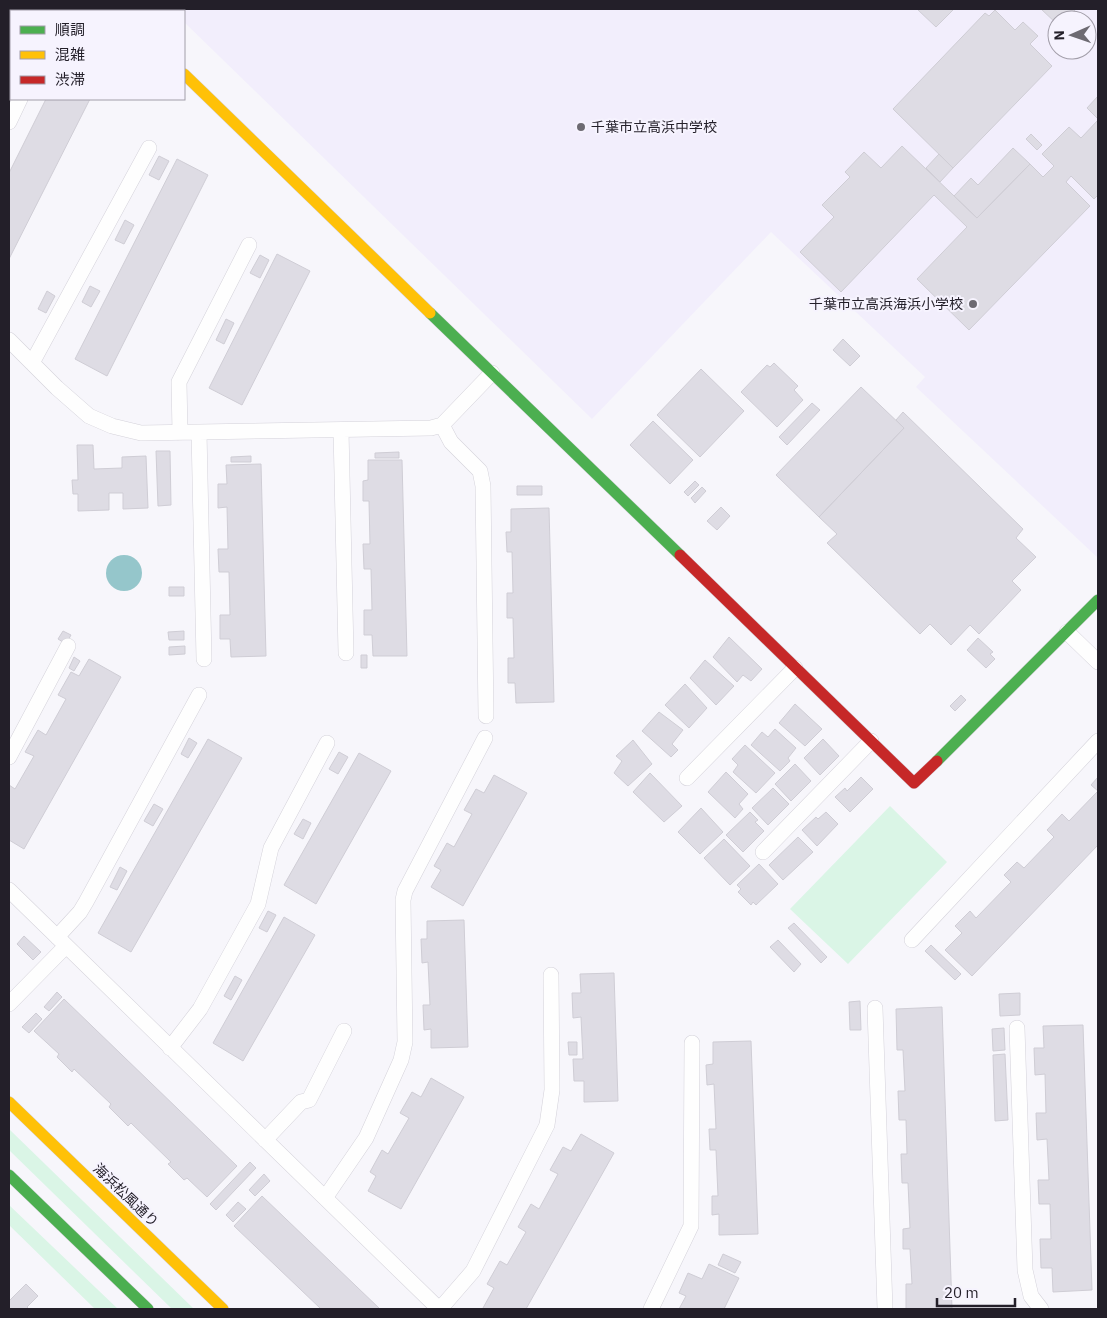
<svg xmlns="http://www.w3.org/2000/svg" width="1107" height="1318" font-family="'IBM Plex Sans','Noto Sans JP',sans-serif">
<rect width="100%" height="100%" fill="#f7f6fb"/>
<path fill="#f2eefc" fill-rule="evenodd" d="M 171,9 L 1098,9 L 1098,558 L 916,387 L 925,377 L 771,232 L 592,419 L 184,22 L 184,11 L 173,11 ZM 1057,20 L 1087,20 L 1087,50 L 1057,50 Z"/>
<path fill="#daf5e6" d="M 890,806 L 947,862 L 848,964 L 790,909 Z
M 9,1129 L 194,1309 L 172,1309 L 9,1150 Z
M 9,1205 L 118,1309 L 95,1309 L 9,1225 Z"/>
<path fill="#95c6cb" d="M106 573a18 18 0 1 1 36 0a18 18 0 1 1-36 0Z"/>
<path fill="#dedce4" stroke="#cfcdd5" d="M 917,9 L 954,9 L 936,27 Z
M 1041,9 L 1073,9 L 1082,18 L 1080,20 L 1057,20 L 1057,24 Z
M 995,10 L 1015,30 L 1023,22 L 1038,36 L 1030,44 L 1052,66 L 953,168 L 893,109 L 985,13 L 989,16 Z
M 1098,96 L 1098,119 L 1087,108 Z
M 46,99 L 90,99 L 9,259 L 9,173 Z
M 1098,120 L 1098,195 L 1094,199 L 1071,176 L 1066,182 L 1090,206 L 969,330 L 917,279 L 967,227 L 934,195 L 841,292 L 800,252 L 834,217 L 822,205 L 850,177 L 845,172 L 864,152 L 881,168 L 902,146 L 977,218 L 1030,164 L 1043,177 L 1054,166 L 1042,154 L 1069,127 L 1081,138 Z
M 1031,134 L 1042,145 L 1037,150 L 1026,139 Z
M 1013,148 L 1030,164 L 977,218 L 954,196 L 971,178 L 978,185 Z
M 939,154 L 953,168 L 940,182 L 926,168 Z
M 159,156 L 169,161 L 159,180 L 149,175 Z
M 177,159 L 208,175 L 107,376 L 75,359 Z
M 125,220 L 134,225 L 124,244 L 115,240 Z
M 277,254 L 310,271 L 242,405 L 209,388 Z
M 260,255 L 269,260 L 260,278 L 250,273 Z
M 90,286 L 100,291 L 91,307 L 82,302 Z
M 47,291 L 55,296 L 46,313 L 38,309 Z
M 226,319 L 234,323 L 224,344 L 216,340 Z
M 843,339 L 860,356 L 850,366 L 833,350 Z
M 774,363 L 798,386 L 794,390 L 803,400 L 777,427 L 741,392 L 767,365 L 770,367 Z
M 701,369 L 744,411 L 700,457 L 657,415 Z
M 861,387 L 904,428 L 819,517 L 776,475 Z
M 812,403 L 820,410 L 787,445 L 779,437 Z
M 903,412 L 1023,529 L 1016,538 L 1036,557 L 1012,581 L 1021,590 L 979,634 L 970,625 L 951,645 L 930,624 L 920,634 L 827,543 L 837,534 L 819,517 L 904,428 L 896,420 Z
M 653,421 L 693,460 L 670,484 L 630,445 Z
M 77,445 L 93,445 L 94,469 L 122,468 L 122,457 L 146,456 L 148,508 L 123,509 L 123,493 L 109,493 L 109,510 L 78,511 L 78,494 L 73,494 L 72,480 L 78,480 Z
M 156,451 L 170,451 L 171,505 L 158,506 Z
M 399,452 L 399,458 L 375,458 L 375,453 Z
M 251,456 L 251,462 L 231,462 L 231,457 Z
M 368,460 L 402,460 L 407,656 L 373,656 L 372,635 L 364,635 L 364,610 L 372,610 L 371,569 L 364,569 L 363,544 L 370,544 L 369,501 L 363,501 L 363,481 L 368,480 Z
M 261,464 L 266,656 L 231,657 L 230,639 L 220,639 L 220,615 L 230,615 L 229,572 L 219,572 L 218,549 L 228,549 L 227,507 L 218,508 L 218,484 L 227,484 L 226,465 Z
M 695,481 L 699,485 L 688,496 L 684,492 Z
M 517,486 L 542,486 L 542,495 L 517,495 Z
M 702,487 L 706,491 L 695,503 L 691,498 Z
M 721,507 L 730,516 L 717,530 L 707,521 Z
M 549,508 L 554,702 L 516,703 L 515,683 L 508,683 L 508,658 L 514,658 L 513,618 L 507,618 L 507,593 L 513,593 L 512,552 L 507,552 L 506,532 L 511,532 L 511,509 Z
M 169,587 L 184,587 L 184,596 L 169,596 Z
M 63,631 L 71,635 L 66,644 L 58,639 Z
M 184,631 L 184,640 L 169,640 L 168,632 Z
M 729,637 L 762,669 L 751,681 L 743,675 L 737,682 L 713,657 Z
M 978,638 L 993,652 L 990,654 L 995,659 L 986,668 L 967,650 Z
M 185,646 L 185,654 L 169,655 L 169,647 Z
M 361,655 L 367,655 L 367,668 L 361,668 Z
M 74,657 L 80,661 L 74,671 L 69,668 Z
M 89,659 L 121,677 L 24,849 L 9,840 L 9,785 L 15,789 L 34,756 L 25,752 L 38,730 L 46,735 L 66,699 L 58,695 L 71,672 L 79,676 Z
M 705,660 L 734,686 L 716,705 L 690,678 Z
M 685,684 L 707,708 L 689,728 L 665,705 Z
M 961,695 L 966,700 L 955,711 L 950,706 Z
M 795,704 L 822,729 L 805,746 L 779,723 Z
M 659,712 L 683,730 L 672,744 L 678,750 L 671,757 L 642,731 Z
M 775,729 L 796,748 L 788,758 L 790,761 L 780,771 L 751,745 L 762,732 L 768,737 Z
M 189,738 L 197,743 L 188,758 L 181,754 Z
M 208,739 L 242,758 L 131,952 L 98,933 Z
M 823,739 L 839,756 L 820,775 L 804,758 Z
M 633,740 L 652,764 L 628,786 L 614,773 L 622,761 L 616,756 Z
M 745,745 L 775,773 L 756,793 L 733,772 L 738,765 L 732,759 Z
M 339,752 L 348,757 L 338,774 L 329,769 Z
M 359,753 L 391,771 L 316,904 L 284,885 Z
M 795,764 L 811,781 L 791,801 L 775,784 Z
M 726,772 L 748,794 L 739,804 L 743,809 L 735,818 L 708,792 Z
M 650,773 L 682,806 L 664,822 L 633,792 Z
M 494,775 L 527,793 L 463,906 L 431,887 L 441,870 L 434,866 L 447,843 L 454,847 L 472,814 L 464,810 L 476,789 L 484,793 Z
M 861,777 L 873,789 L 850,812 L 835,797 L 845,788 L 847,791 Z
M 1098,777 L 1098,845 L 972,976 L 945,950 L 962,933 L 955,926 L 970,911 L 976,918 L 1011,882 L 1004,875 L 1017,862 L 1024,868 L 1054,837 L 1047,830 L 1062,814 L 1069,821 L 1098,791 L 1091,785 Z
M 773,788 L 789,804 L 768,825 L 752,808 Z
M 154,804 L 163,809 L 153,826 L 144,821 Z
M 701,808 L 723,832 L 700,854 L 678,832 Z
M 750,812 L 758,820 L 755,822 L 764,831 L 743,852 L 726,835 Z
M 826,812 L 838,824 L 817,846 L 802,830 L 816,817 L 818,819 Z
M 303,819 L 311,823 L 303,839 L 294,834 Z
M 798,837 L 813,852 L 783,880 L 769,865 Z
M 724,839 L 750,866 L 730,885 L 704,858 Z
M 759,864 L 778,884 L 756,905 L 753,902 L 751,905 L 738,892 L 741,889 L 737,885 Z
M 120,867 L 127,871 L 117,890 L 110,887 Z
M 268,911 L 276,915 L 267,932 L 259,928 Z
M 284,917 L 315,935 L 243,1061 L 213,1043 Z
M 464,920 L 468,1047 L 431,1048 L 431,1029 L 424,1030 L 423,1005 L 430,1005 L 428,962 L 422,963 L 421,939 L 427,939 L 427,921 Z
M 794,923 L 827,957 L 821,963 L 788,928 Z
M 24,936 L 41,952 L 33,960 L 17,944 Z
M 778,940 L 801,964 L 794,972 L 770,947 Z
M 931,945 L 961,974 L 955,980 L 925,951 Z
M 614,973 L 618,1101 L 584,1102 L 584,1081 L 574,1081 L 573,1059 L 583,1059 L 581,1017 L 573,1018 L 572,993 L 581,993 L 580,974 Z
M 235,976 L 242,980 L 231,1000 L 224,996 Z
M 57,992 L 62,997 L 49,1011 L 44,1007 Z
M 1020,993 L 1020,1015 L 1000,1016 L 999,994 Z
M 64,999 L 237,1166 L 207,1197 L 187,1178 L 184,1180 L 168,1164 L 171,1162 L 131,1123 L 128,1126 L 109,1107 L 111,1104 L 74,1069 L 72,1072 L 57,1057 L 59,1054 L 34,1031 Z
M 860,1001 L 861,1030 L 850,1030 L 849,1002 Z
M 942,1007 L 952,1309 L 906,1309 L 906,1284 L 912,1284 L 910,1249 L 903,1249 L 903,1229 L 910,1228 L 908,1183 L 902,1183 L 901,1154 L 907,1154 L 906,1120 L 899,1120 L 898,1091 L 905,1091 L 903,1050 L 897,1050 L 896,1009 Z
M 36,1013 L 42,1019 L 29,1033 L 22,1027 Z
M 1083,1025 L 1092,1290 L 1053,1292 L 1052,1268 L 1041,1268 L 1040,1239 L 1051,1239 L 1050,1204 L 1039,1204 L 1038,1180 L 1049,1180 L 1047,1139 L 1037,1140 L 1036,1113 L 1046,1113 L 1045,1074 L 1035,1075 L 1034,1048 L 1044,1048 L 1043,1026 Z
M 1004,1028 L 1005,1050 L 993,1051 L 992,1029 Z
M 751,1041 L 758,1234 L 719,1235 L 719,1214 L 712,1215 L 712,1196 L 718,1196 L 716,1150 L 710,1150 L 709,1129 L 716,1129 L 714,1084 L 707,1085 L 706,1065 L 713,1064 L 713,1042 Z
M 568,1042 L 577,1042 L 577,1055 L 569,1055 Z
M 1005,1054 L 1008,1120 L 995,1121 L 993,1055 Z
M 431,1078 L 464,1097 L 401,1209 L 368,1191 L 376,1176 L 370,1172 L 382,1150 L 388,1154 L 409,1118 L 400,1113 L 412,1092 L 421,1097 Z
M 581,1134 L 614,1153 L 526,1309 L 486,1309 L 483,1308 L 494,1288 L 487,1284 L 500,1261 L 507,1265 L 526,1232 L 518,1227 L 531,1204 L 539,1209 L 558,1174 L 550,1170 L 563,1147 L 571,1151 Z
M 250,1162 L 256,1168 L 216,1210 L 210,1204 Z
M 264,1174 L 270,1181 L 255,1196 L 249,1190 Z
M 262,1196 L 380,1309 L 321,1309 L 234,1226 Z
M 238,1202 L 246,1209 L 233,1222 L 226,1215 Z
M 723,1254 L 741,1262 L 735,1273 L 718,1265 Z
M 709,1264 L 739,1278 L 724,1309 L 679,1309 L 686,1296 L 679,1293 L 688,1273 L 702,1279 Z
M 26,1284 L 38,1296 L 27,1307 L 29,1309 L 9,1309 L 9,1301 Z"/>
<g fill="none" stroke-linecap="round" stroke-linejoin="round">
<defs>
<path id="lane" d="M 9,65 L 11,63
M 9,122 L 20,99
M 9,340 L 57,388 L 89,416 L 112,426 L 141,433 L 431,428 L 442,425 L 492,373
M 32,363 L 149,148
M 442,425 L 451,442 L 480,471 L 483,486 L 486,716
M 341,430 L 346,653
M 199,432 L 204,659
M 180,433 L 179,382 L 249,245
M 1067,632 L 1098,662
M 9,757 L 68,646
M 687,778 L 795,668
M 763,852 L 871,741
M 9,890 L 439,1309
M 57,937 L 80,912 L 86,902 L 199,695
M 912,940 L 1098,741
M 9,1004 L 66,946
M 875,1008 L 885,1309
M 1017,1028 L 1025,1270 L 1031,1296 L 1041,1309
M 170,1048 L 200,1009 L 258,904 L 271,848 L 327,743
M 265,1140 L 301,1102 L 309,1100 L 344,1031
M 325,1198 L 366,1138 L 401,1060 L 405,1042 L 403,900 L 405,891 L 485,738
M 440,1309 L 473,1271 L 547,1125 L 552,1090 L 551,975
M 651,1309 L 691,1226 L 692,1043"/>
<path id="fast" d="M 430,313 L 680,555
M 937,761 L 1098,600
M 9,1175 L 148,1309"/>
<path id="slow" d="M 184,74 L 430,313
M 9,1102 L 223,1309"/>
<path id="jam" d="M 117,9 L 119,11
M 680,555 L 914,783 L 937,761"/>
</defs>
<use href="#lane" stroke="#d4d2da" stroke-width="16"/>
<use href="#fast" stroke="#d4d2da" stroke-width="12"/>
<use href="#slow" stroke="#d4d2da" stroke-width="12"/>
<use href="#jam" stroke="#d4d2da" stroke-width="12"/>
<use href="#lane" stroke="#fefefe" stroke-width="15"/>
<use href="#fast" stroke="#4caf50" stroke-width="11"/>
<use href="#slow" stroke="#ffc107" stroke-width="11"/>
<use href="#jam" stroke="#c62828" stroke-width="11"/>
</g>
<g fill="#6d6a72" stroke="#f6f3fe" stroke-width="2">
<circle cx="581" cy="127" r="5"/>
<circle cx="973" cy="304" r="5"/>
</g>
<g text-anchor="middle" stroke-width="4" stroke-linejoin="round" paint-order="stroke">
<g font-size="14" fill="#231f29" stroke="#f6f3fe" text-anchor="start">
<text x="591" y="132">千葉市立高浜中学校</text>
<text x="963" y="309" text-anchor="end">千葉市立高浜海浜小学校</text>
</g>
<g font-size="14" fill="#231f29" stroke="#f6f3fe">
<text transform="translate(126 1195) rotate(44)" y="5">海浜松風通り</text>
</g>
</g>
<rect width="1107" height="1318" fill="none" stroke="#231f29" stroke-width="20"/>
<rect x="10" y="10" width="175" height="90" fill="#f6f3fe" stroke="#a29ea9"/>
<rect x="20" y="26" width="25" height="8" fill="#4caf50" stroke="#a29ea9"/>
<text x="55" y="35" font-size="15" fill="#231f29">順調</text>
<rect x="20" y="51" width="25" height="8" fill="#ffc107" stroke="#a29ea9"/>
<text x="55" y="60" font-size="15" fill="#231f29">混雑</text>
<rect x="20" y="76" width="25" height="8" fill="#c62828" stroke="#a29ea9"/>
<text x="55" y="85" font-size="15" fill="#231f29">渋滞</text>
<g transform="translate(1072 35) rotate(268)"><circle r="24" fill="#f6f3fe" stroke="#a29ea9"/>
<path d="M0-4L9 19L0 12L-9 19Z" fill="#6d6a72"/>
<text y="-8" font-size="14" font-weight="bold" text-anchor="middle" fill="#231f29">N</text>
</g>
<path d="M937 1298v8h78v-8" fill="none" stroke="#231f29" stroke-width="2.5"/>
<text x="944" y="1298" font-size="15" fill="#231f29" stroke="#f6f3fe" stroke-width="4" paint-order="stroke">20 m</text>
</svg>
